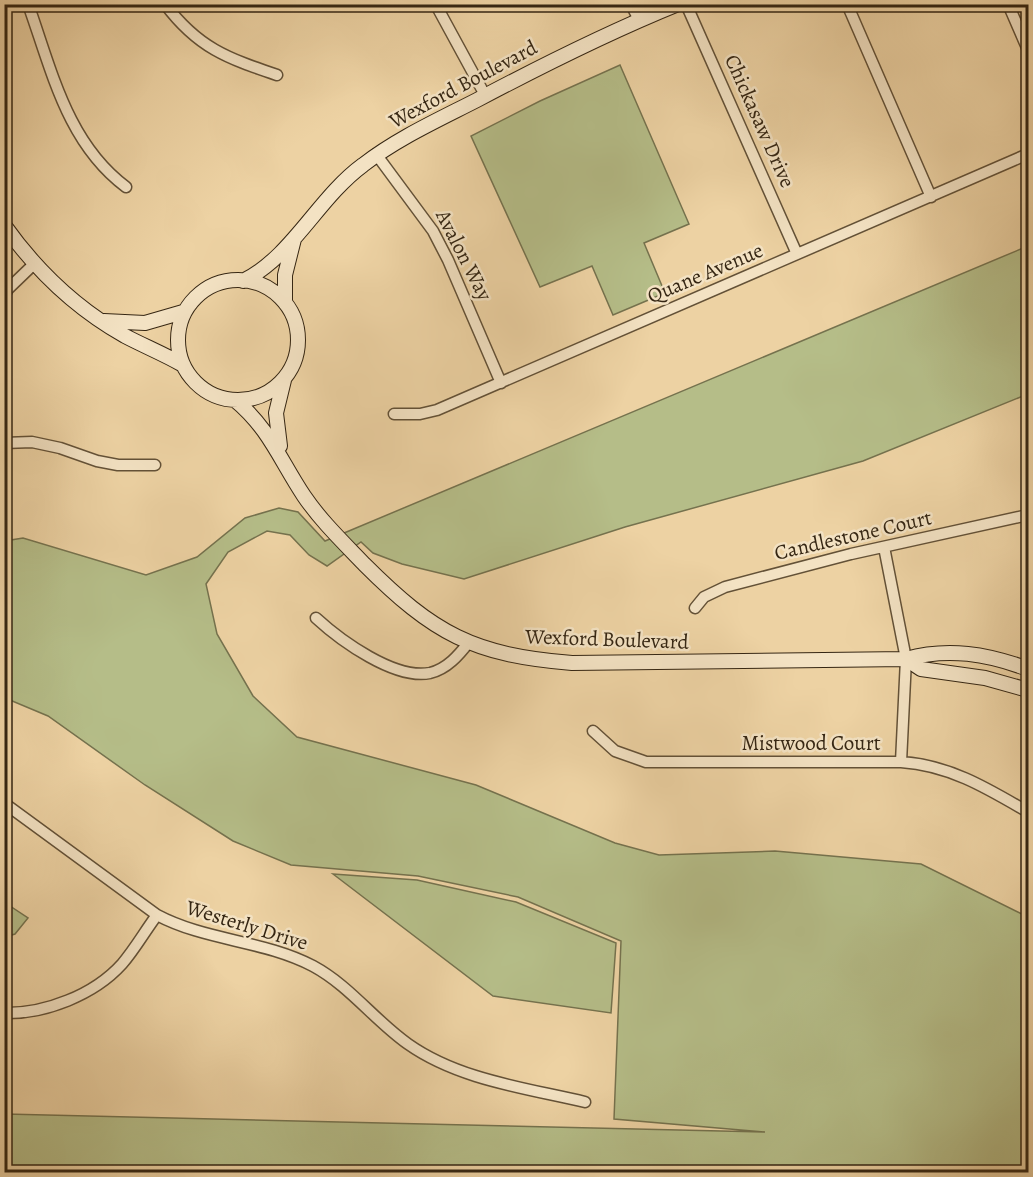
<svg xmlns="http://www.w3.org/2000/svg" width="1033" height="1177" font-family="Alegreya,serif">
<rect width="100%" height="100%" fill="#edd2a3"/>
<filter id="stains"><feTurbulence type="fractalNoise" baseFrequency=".00333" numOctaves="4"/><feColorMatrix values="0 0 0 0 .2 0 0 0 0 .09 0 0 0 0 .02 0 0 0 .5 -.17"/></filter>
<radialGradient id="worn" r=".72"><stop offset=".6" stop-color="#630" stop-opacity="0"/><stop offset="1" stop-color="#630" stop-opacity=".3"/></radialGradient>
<path fill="#b5bd88" stroke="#75724e" stroke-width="1.5" d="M 620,65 L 689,224 L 644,243 L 665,293 L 613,315 L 592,266 L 540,287 L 471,136 L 540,101 Z
M 1028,246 L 1028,394 L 863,461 L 625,527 L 464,579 L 402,564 L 373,553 L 361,542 L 327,566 L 309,555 L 290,535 L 267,531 L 228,552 L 206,584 L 217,634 L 253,696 L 297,737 L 476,785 L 615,843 L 659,855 L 775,851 L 921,864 L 1028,917 L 1028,1172 L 5,1172 L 5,1114 L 765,1132 L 614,1119 L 621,941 L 518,897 L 418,876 L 291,865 L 233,841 L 145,785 L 48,716 L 5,698 L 5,541 L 23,538 L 146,575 L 197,557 L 245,518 L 279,508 L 298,512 L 325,541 Z
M 333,874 L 417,880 L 516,902 L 616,943 L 611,1013 L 493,996 Z
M 4,902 L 28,918 L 15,934 L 5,937 Z"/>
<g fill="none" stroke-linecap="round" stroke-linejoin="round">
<defs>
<path id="street" d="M 28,4 C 52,71 67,143 126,187
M 165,4 C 198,48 227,58 277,75
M 631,4 L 639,20
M 686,4 L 797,254
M 847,4 L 931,197
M 1008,4 L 1028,50
M 436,5 L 485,95
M 376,154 L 433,231 L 448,260 L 501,383
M 4,296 L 8,289 L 34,264
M 394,414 L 420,414 L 437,410 L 1028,154
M 4,443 L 32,442 L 60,448 L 97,461 L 118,465 L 155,465
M 884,547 L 906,659 L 901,762
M 695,608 L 704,597 L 725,587 L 851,554 L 1028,515
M 316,618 C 341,641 395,680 430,673 C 447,669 459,655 469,642
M 593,731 L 615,751 L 646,762 L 901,762 C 949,765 987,788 1028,812
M 4,803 L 157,915 C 206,941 263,940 313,966 C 350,986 374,1020 408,1044 C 459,1080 526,1088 585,1102
M 4,1013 C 45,1014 94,995 122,964 C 135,949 145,931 157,915"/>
<path id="secondary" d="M 4,225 C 36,270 77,309 125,336 C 144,346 164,354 183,365
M178 340a60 60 0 1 1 120 0a60 60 0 1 1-120 0Z
M 243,281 C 292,257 318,198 363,165 C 398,138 438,120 477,100 C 543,65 609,32 678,4
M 285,301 L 285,275 L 294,239
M 104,321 L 145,323 L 183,312
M 235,400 C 269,428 280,460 304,496 C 321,521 343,542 364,564 C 434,634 473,655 572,663 L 906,659 C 948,647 988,654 1028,669
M 280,446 L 276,413 L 284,380
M 906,659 L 921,669 L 985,678 L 1028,690"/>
</defs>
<use href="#street" stroke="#635137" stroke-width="13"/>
<use href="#secondary" stroke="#352613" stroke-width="16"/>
<use href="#street" stroke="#f3e2c3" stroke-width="10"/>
<use href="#secondary" stroke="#f3e2c3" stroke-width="14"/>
</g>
<g text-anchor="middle" stroke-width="5" stroke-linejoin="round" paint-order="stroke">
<g font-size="21" fill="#352613" stroke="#f3e2c3">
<text transform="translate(463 84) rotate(-28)" y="7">Wexford Boulevard</text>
<text transform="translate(760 121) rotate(66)" y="7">Chickasaw Drive</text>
<text transform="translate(464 255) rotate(63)" y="7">Avalon Way</text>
<text transform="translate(705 273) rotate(-23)" y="7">Quane Avenue</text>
<text transform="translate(853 535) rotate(-13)" y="7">Candlestone Court</text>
<text transform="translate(607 639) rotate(2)" y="7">Wexford Boulevard</text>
<text x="811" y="750">Mistwood Court</text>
<text transform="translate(247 925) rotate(17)" y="7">Westerly Drive</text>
</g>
</g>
<rect width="1033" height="1177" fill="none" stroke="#edd2a3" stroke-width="24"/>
<rect x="6" y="6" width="1021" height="1165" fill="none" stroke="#352613" stroke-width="3"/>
<rect x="12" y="12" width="1009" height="1153" fill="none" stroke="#352613" stroke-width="1.5"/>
<rect width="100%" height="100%" filter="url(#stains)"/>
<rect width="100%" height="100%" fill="url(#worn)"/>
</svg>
